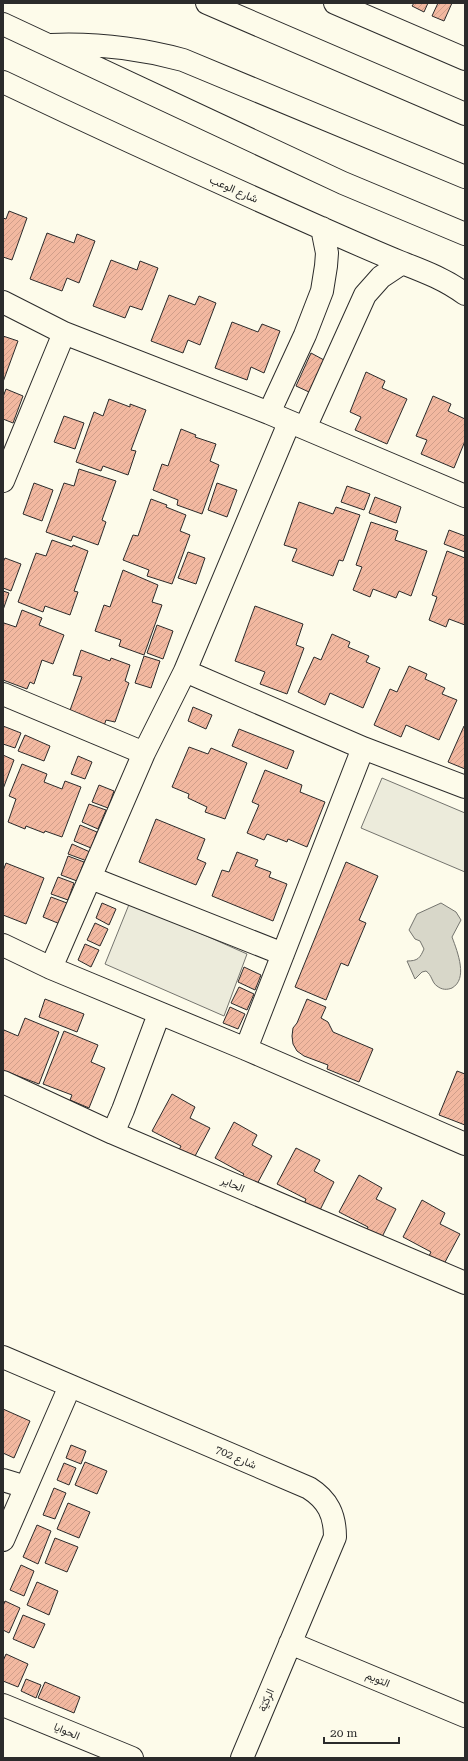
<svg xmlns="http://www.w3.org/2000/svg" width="468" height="1761" font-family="'Roboto Serif',Vazirmatn,serif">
<defs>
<pattern id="building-hatch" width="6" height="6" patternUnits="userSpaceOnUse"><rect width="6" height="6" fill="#f2b8a0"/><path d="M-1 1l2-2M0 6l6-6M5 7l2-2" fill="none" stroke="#d09e8a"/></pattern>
</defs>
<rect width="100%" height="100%" fill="#fdfbea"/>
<path fill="#ecebdb" stroke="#74746e" d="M 382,778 L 465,813 L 465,872 L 361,828 Z
M 130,902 L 247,954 L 224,1016 L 105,964 Z"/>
<path fill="#d8d7c9" stroke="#74746e" d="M 441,903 L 456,912 L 461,920 L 452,937 C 458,953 468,979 452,988 C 447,990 442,990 437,986 C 432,983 432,975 426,971 L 422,972 L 415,979 L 407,961 C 418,961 420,958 424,949 L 420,941 L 415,939 L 409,930 L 417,914 Z"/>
<path fill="url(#building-hatch)" stroke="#2b2b2b" d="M 414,3 L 428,3 L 424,12 L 412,6 Z
M 438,3 L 452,3 L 444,21 L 432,16 Z
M 9,211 L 27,218 L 12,260 L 3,257 L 3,218 L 6,219 Z
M 47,233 L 74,243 L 77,234 L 95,241 L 79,283 L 67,278 L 62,291 L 30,279 Z
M 111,260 L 137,270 L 140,261 L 158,268 L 142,310 L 130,306 L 125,318 L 93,306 Z
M 169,295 L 195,305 L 199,296 L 216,303 L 200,345 L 188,340 L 183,353 L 151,341 Z
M 232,322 L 258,332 L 262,324 L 280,331 L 264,373 L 251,367 L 247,380 L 215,368 Z
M 3,336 L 18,341 L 3,382 Z
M 311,353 L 324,360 L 309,392 L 296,386 Z
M 366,372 L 385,381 L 382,388 L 407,399 L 387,444 L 355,430 L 361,417 L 350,412 Z
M 6,389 L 23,396 L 13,423 L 3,419 L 3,397 Z
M 433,396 L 451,404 L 448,411 L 465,419 L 465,441 L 454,468 L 421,454 L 427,440 L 416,436 Z
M 109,399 L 130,407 L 130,404 L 146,410 L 131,450 L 136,451 L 128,475 L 103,466 L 101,471 L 76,462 L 94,412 L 103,416 Z
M 64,416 L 84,423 L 75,449 L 54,442 Z
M 181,429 L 196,435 L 195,437 L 216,444 L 210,461 L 219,465 L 202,514 L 177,505 L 178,500 L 153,490 L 162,464 L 168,466 Z
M 79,469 L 116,481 L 102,520 L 106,522 L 98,545 L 73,536 L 71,541 L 46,532 L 64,483 L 74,486 Z
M 34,483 L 53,490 L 42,521 L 23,514 Z
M 217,483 L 237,490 L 227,517 L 208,510 Z
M 347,486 L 370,494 L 364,510 L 341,502 Z
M 375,497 L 401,507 L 396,523 L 369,513 Z
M 151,499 L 167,505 L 166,507 L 186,515 L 180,531 L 190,535 L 172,584 L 147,576 L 149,570 L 123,560 L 133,535 L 138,536 Z
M 299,502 L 333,514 L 336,507 L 360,515 L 343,561 L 339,560 L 333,576 L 292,561 L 297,549 L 284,545 Z
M 371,522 L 398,531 L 395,540 L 427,551 L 411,596 L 399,591 L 396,598 L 373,589 L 370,597 L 353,590 L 362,567 L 356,565 Z
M 449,530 L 465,536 L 465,552 L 444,544 Z
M 52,540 L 72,547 L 73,545 L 88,551 L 74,591 L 78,592 L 70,615 L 45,606 L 43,612 L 18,602 L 36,553 L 46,556 Z
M 447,551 L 465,558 L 465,625 L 449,619 L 446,627 L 429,620 L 437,597 L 432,595 Z
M 188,552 L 205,558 L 196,584 L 178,578 Z
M 5,558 L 21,564 L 11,591 L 3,588 L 3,562 Z
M 123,570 L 158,585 L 152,602 L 162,605 L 144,655 L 119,646 L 121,640 L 95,631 L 104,605 L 110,607 Z
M 3,591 L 9,593 L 3,610 Z
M 255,606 L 303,624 L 296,645 L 304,648 L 287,694 L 260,684 L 265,672 L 235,661 Z
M 22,610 L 42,618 L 39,625 L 64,635 L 53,664 L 42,660 L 34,684 L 30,682 L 27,689 L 3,680 L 3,627 L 4,623 L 16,627 Z
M 157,625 L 173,631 L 163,659 L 147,653 Z
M 332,634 L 350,642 L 348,647 L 369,656 L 366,662 L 380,668 L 363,708 L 330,693 L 325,705 L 298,692 L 314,657 L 321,660 Z
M 81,650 L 110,661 L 111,658 L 130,665 L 125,681 L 129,683 L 115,722 L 106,720 L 104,726 L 69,713 L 82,677 L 73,675 Z
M 144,656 L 160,661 L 151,688 L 135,683 Z
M 409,666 L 427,674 L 425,679 L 445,688 L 442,694 L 457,700 L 439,740 L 406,725 L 401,737 L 374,725 L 390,689 L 397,692 Z
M 193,707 L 212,715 L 206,729 L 188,721 Z
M 3,726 L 21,733 L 15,748 L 3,744 Z
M 464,726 L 465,727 L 465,769 L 448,762 Z
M 239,729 L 294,751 L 287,769 L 232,746 Z
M 25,735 L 50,746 L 44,761 L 18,751 Z
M 189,747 L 208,754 L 211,748 L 247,763 L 225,819 L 205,812 L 207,807 L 188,798 L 189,794 L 172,787 Z
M 3,755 L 14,760 L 3,789 Z
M 78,756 L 92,762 L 85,779 L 71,774 Z
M 22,764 L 47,774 L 44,782 L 62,789 L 65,781 L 81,787 L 62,837 L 45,831 L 44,833 L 26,826 L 25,829 L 8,822 L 16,799 L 9,796 Z
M 265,770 L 302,785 L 300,792 L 325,802 L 307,847 L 288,839 L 287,842 L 267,834 L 264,840 L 247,833 L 259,805 L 252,802 Z
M 99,785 L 114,791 L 108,808 L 92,802 Z
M 89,804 L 106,810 L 98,829 L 82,822 Z
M 156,819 L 205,839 L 197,859 L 206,863 L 196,885 L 139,862 Z
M 80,825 L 97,832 L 91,848 L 74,841 Z
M 72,844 L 90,852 L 87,861 L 68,854 Z
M 237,852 L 258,860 L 255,866 L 271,872 L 269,877 L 287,884 L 273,921 L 212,896 L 222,870 L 229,872 Z
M 68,856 L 84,862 L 77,881 L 61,875 Z
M 346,862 L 378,876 L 359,920 L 366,923 L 348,966 L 341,963 L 326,1000 L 295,987 Z
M 6,863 L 44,878 L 26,924 L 3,915 L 3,871 Z
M 58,877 L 74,883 L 68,900 L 51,894 Z
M 51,897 L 67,903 L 60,924 L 43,917 Z
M 102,903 L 116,909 L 109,925 L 96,918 Z
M 95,923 L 108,929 L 100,946 L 87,940 Z
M 85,944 L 99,950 L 91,967 L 78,960 Z
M 244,967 L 261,975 L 255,990 L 238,982 Z
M 239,987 L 254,994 L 247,1010 L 231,1003 Z
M 45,999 L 84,1014 L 77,1032 L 39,1017 Z
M 307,999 L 326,1007 L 321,1018 L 328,1022 L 333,1032 L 373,1049 L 359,1082 L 327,1069 L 328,1065 L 304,1056 L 297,1051 L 293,1044 L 292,1036 L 293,1028 L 297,1023 Z
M 230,1007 L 245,1014 L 238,1029 L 223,1023 Z
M 25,1018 L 59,1032 L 39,1084 L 10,1073 L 3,1077 L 3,1034 L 4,1030 L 18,1036 Z
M 64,1031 L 98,1045 L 91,1062 L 105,1068 L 89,1108 L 70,1100 L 72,1095 L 43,1084 Z
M 457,1071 L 465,1074 L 465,1125 L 439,1115 Z
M 172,1094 L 195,1107 L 190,1118 L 210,1128 L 194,1158 L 179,1150 L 181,1146 L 152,1131 Z
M 234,1122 L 257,1135 L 252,1145 L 272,1156 L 256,1186 L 241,1178 L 244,1174 L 215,1158 Z
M 296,1148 L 320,1160 L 314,1171 L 334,1182 L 319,1212 L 304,1204 L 306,1199 L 277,1184 Z
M 359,1175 L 382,1188 L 376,1199 L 396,1209 L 381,1239 L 366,1231 L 368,1227 L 339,1212 Z
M 422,1200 L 445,1213 L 440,1224 L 460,1234 L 444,1264 L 429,1256 L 431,1252 L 403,1237 Z
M 3,1409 L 30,1421 L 14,1458 L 3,1453 Z
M 71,1445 L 86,1451 L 81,1464 L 66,1458 Z
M 85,1462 L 107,1471 L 97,1494 L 75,1485 Z
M 64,1463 L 76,1468 L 69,1485 L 57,1480 Z
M 54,1488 L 66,1493 L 55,1519 L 43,1515 Z
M 68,1503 L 90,1512 L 79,1538 L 57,1529 Z
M 37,1525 L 51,1531 L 38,1564 L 23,1557 Z
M 55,1538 L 78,1547 L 67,1572 L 45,1563 Z
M 21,1565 L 34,1571 L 24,1596 L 10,1590 Z
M 37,1582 L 58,1591 L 49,1615 L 27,1605 Z
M 5,1601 L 20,1608 L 9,1633 L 3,1630 L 3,1606 Z
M 23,1615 L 45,1624 L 34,1648 L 13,1639 Z
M 6,1654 L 28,1664 L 18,1687 L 3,1681 L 3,1661 Z
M 26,1679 L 41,1685 L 36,1698 L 21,1691 Z
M 45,1682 L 80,1697 L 74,1713 L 38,1698 Z"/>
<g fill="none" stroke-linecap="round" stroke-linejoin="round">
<defs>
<path id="minor" d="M 335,3 L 465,59
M 3,82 C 108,132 213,180 319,227 C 346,239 373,251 400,262 C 423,271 445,279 465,294
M 3,302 L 64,333 L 269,413 L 465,496
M 269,413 L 305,335 L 322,291 L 326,266 L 327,253 L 322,228
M 289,423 L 185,671 L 363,748 L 465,787
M 305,428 L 365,295 L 381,277 L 402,263
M 3,481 L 64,333
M 3,694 L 144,753
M 91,878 L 283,954
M 3,945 L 51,968 L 246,1049 L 465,1144
M 51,968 L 144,753 L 185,671
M 246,1049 L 363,748
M 3,1082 L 113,1133 L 465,1283
M 113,1133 L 123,1110 L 159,1014
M 3,1357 L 309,1488 C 328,1500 335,1515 335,1537 L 242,1758
M 3,1480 L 26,1487
M 3,1540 L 70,1386
M 290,1643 L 465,1716
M 3,1705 L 132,1758"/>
<path id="primary" d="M 207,3 L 465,114
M 3,24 L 343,183 L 465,234
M 51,45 C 98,43 138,48 183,60 L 465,177"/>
</defs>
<use href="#minor" stroke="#2b2b2b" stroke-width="24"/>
<use href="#primary" stroke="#2b2b2b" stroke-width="24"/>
<use href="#minor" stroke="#fdfbea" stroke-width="22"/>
<use href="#primary" stroke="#fdfbea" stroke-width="22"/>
</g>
<g text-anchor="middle" stroke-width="3" stroke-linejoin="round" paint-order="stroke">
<g font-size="11" fill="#2b2b2b" stroke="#fdfbea">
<text transform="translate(234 189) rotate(24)" y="4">شارع الوعب</text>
<text transform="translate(233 1184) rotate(23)" y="4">الحاير</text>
<text transform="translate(236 1457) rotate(23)" y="4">شارع 702</text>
<text transform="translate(378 1679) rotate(23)" y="4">التويم</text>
<text transform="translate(266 1700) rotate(-67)" y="4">الركيّة</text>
<text transform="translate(67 1731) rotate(23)" y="4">الحوايا</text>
</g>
</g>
<rect width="468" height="1761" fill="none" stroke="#2b2b2b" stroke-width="8"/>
<path d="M324 1737v6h75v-6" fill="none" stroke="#2b2b2b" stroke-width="2"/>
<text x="330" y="1737" font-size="12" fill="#2b2b2b" stroke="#fdfbea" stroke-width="3" paint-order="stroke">20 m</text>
</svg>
